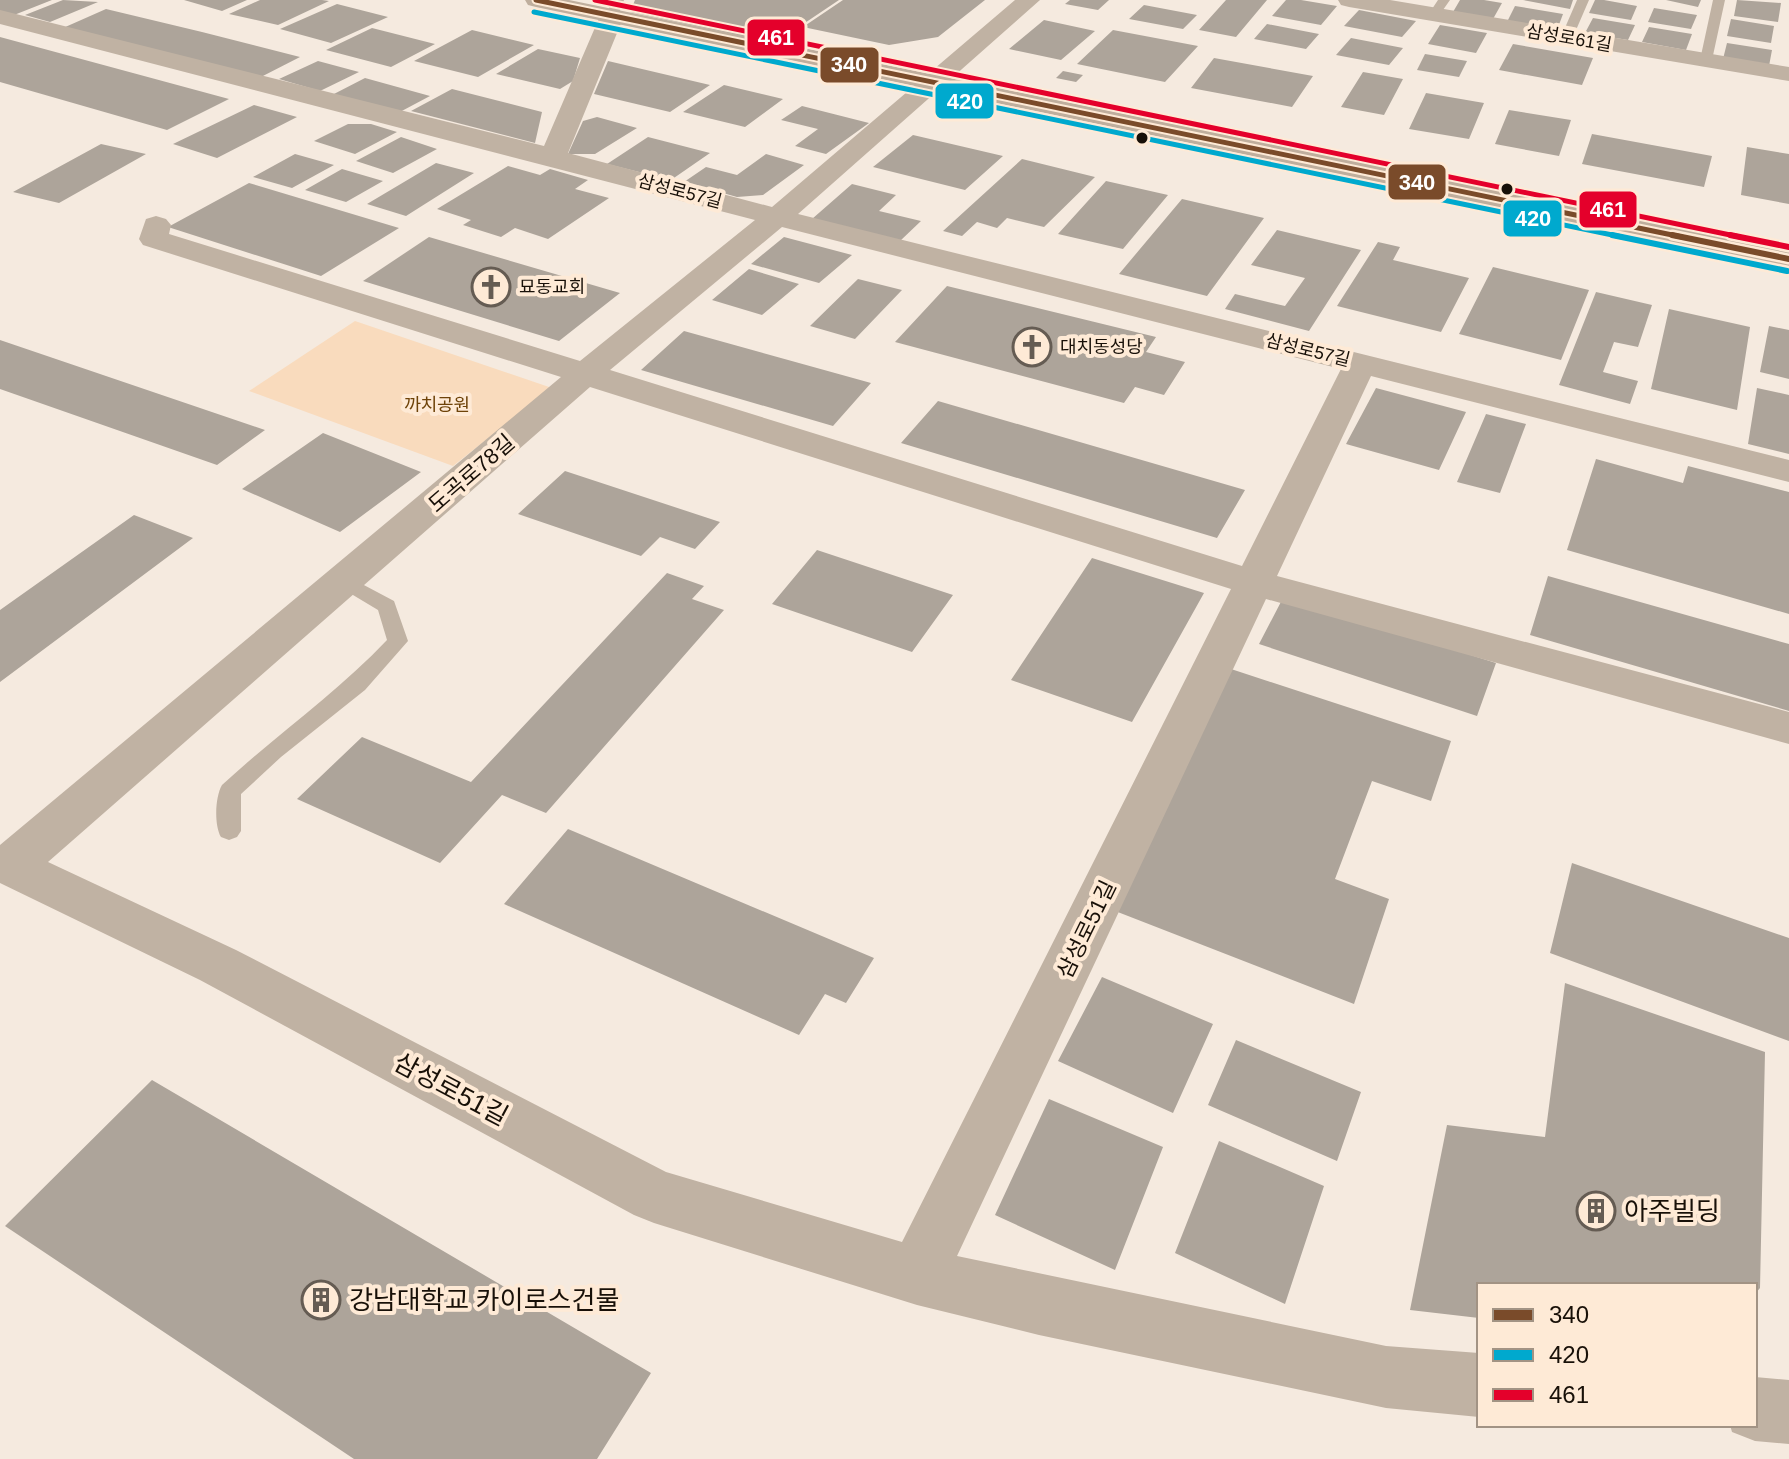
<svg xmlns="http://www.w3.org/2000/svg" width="1789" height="1459" font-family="Helvetica,'Noto Sans KR',sans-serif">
<rect width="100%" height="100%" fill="#f5eadf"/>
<path fill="#f9dbbd" d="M 355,321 L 552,388 L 453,466 L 249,391 Z"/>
<path fill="#ada49a" d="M 0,0 L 52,0 L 14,15 L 0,11 Z
M 63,0 L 98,2 L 50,22 L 25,15 Z
M 184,0 L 247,0 L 222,11 Z
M 260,0 L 322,0 L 329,1 L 278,25 L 229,14 Z
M 635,0 L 839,0 L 775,43 L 630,12 Z
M 843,0 L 985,0 L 938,37 L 889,45 L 803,27 Z
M 1070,0 L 1109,0 L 1098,10 L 1065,4 Z
M 1226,0 L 1267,0 L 1236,37 L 1199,30 Z
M 1286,0 L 1301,0 L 1337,6 L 1321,25 L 1272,16 Z
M 1460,0 L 1484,0 L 1502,3 L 1493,19 L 1453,12 Z
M 1523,0 L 1573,0 L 1570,9 Z
M 1595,0 L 1604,0 L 1637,6 L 1631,20 L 1589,13 Z
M 1666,0 L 1701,0 L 1698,7 Z
M 1737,0 L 1781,3 L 1778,22 L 1734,16 Z
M 337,4 L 388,17 L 331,43 L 280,29 Z
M 1144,5 L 1197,15 L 1183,29 L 1129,19 Z
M 1515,6 L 1563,14 L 1557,30 L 1507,22 Z
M 1654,8 L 1697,15 L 1691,29 L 1648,22 Z
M 106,9 L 202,32 L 300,57 L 257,79 L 63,28 Z
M 1359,10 L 1416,21 L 1402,37 L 1344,26 Z
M 1593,18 L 1635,25 L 1628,40 L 1585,33 Z
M 1731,19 L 1774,26 L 1771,43 L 1727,36 Z
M 1044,20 L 1095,31 L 1061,60 L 1009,49 Z
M 1267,24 L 1319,34 L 1306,49 L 1254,39 Z
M 1440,25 L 1487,33 L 1476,53 L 1428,44 Z
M 1649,27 L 1692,34 L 1686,50 L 1642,42 Z
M 372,28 L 435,44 L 391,67 L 326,50 Z
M 472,30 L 534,45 L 478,77 L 414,61 Z
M 1113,30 L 1198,46 L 1165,82 L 1077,64 Z
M 0,37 L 229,99 L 167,130 L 0,82 Z
M 1351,38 L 1403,48 L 1389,65 L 1336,55 Z
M 1727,43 L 1772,50 L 1769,66 L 1723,59 Z
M 1513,44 L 1593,58 L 1582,85 L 1499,70 Z
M 538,49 L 580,58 L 573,81 L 560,89 L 496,74 Z
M 1425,54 L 1467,61 L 1459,77 L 1417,70 Z
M 1214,58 L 1313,76 L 1292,107 L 1191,88 Z
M 318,61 L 359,72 L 320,91 L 279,79 Z
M 608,61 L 710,85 L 670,112 L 594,94 Z
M 1063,71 L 1083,75 L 1076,82 L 1056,78 Z
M 1363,72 L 1403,79 L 1384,115 L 1341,107 Z
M 365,78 L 430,96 L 398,113 L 332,95 Z
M 724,85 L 783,99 L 745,127 L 683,112 Z
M 452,89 L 542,112 L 535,143 L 411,111 Z
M 1426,93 L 1484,103 L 1469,139 L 1409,129 Z
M 254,105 L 297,117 L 217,158 L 173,144 Z
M 802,106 L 869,123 L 826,154 L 795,146 L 818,129 L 781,120 Z
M 1509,110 L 1571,120 L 1559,156 L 1495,144 Z
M 597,117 L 637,128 L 595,154 L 568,154 L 583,121 Z
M 348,124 L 371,124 L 397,132 L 355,154 L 314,141 Z
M 1592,134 L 1712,156 L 1704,187 L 1582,164 Z
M 913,135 L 1003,156 L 965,190 L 873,167 Z
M 401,137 L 437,149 L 393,173 L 356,161 Z
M 648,137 L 710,153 L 671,180 L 607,164 Z
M 101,144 L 146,154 L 59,203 L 13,192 Z
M 1747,147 L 1789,154 L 1789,204 L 1741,195 Z
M 295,154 L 334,165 L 292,188 L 253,177 Z
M 766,154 L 804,165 L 763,195 L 737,197 L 684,182 L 706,167 L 737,175 Z
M 1022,159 L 1095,177 L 1044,227 L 1007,218 L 997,228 L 977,222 L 962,236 L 943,231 Z
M 436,163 L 474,173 L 406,216 L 367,204 Z
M 508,166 L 540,175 L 550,169 L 588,180 L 575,189 L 609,198 L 548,239 L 515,228 L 501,237 L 463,225 L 471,220 L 437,209 Z
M 342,169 L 383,181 L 346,202 L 305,190 Z
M 1106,181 L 1168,195 L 1123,249 L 1058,234 Z
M 249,183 L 399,228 L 321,276 L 168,227 Z
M 852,184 L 896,195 L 879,211 L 921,221 L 900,241 L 812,219 Z
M 1182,199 L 1264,218 L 1207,296 L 1119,274 Z
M 1277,230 L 1361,250 L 1309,331 L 1225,309 L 1235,294 L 1285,306 L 1305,278 L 1251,265 Z
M 429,237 L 620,293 L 559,341 L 363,281 Z
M 784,237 L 852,255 L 819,283 L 751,264 Z
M 1378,242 L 1400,247 L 1393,260 L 1469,278 L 1441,332 L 1337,306 Z
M 1493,267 L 1589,290 L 1561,360 L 1459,334 Z
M 749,269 L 799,284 L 762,315 L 712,300 Z
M 858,279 L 902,290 L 855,339 L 810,326 Z
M 947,286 L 1156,337 L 1146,352 L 1185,362 L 1164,395 L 1135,387 L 1124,403 L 895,342 Z
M 1596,292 L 1652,305 L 1638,347 L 1614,342 L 1603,372 L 1638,381 L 1630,404 L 1559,385 Z
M 1669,309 L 1750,327 L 1737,410 L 1651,389 Z
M 1769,326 L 1789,330 L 1789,379 L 1760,372 Z
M 684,331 L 871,383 L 833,426 L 641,370 Z
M 0,340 L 265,430 L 217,465 L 0,389 Z
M 1376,388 L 1466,412 L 1439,470 L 1346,444 Z
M 1757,388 L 1789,395 L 1789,454 L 1748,444 Z
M 938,401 L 1245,490 L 1217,538 L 901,443 Z
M 1486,414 L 1526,424 L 1500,493 L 1457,482 Z
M 323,433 L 421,472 L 340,532 L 242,489 Z
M 1596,459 L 1683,483 L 1688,466 L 1789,492 L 1789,614 L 1567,550 Z
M 565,471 L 720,522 L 695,549 L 660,537 L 641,556 L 518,514 Z
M 134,515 L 193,538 L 0,682 L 0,610 Z
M 817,550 L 953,595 L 912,652 L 772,604 Z
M 1092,558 L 1204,593 L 1132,722 L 1011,680 Z
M 667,573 L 704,586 L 692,599 L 724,610 L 546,813 L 502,795 L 440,863 L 297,799 L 362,737 L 471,782 Z
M 1548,576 L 1789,644 L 1789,711 L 1530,635 Z
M 1284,596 L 1496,663 L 1477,716 L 1259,644 Z
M 1231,669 L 1451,741 L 1431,801 L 1372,781 L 1335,879 L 1389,899 L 1354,1004 L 1110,909 Z
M 568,829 L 874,958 L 846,1003 L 825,994 L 799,1035 L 504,904 Z
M 1572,863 L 1789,938 L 1789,1041 L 1550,953 Z
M 1102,977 L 1213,1024 L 1173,1113 L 1058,1061 Z
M 1565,983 L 1765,1052 L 1760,1288 L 1755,1294 L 1755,1285 L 1479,1285 L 1479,1318 L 1410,1310 L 1447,1125 L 1545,1137 Z
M 1236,1040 L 1361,1092 L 1337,1161 L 1208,1105 Z
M 152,1080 L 651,1373 L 597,1459 L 354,1459 L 5,1226 Z
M 1049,1099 L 1163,1147 L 1115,1270 L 995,1215 Z
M 1219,1141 L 1324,1186 L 1285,1304 L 1175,1253 Z"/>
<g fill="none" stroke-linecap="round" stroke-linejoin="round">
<path fill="#c0b2a3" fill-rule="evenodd" d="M 612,0 L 624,0 L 618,16 L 612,19 L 606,16 Z
M 1438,0 L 1450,0 L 1438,17 L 1430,17 L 1428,15 Z
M 1577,0 L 1589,0 L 1573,37 L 1563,40 L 1561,37 Z
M 1713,0 L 1725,0 L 1712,60 L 1706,64 L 1700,60 Z
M 345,575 L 394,601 L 408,641 L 365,690 L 281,757 L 241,794 L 241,831 L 237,837 L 229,840 L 221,837 C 214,825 215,797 222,785 C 276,735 337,693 387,640 L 378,610 L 338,586 L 335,581 L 338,576 Z"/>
<path fill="#c0b2a3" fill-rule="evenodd" d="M 1015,0 L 1040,0 L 798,214 L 1789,460 L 1789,482 L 1371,376 L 1277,576 L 1789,712 L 1789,744 L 1266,599 L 957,1256 L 1386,1346 L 1479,1353 L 1479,1417 L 1386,1408 L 1039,1335 L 917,1305 L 654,1223 L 634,1215 L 200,980 L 0,883 L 0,845 L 561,377 L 143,245 L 139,239 L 146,219 L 156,216 L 166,219 L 171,225 L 169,234 L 580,361 L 755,220 L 0,24 L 0,10 L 544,146 L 600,16 L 604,11 L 620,11 L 624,16 L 568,153 L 772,207 ZM 782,227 L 1341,369 L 1242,566 L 610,370 ZM 590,387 L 1231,589 L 902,1242 L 666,1172 L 236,950 L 48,862 Z
M 1338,0 L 1390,0 L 1789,67 L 1789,81 L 1349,7 L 1341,5 Z
M 1755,1377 L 1789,1380 L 1789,1444 L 1755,1441 L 1732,1432 L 1730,1425 L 1755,1425 Z"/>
<path fill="#bfae9d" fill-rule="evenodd" d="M 525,0 L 569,0 L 1789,250 L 1789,268 L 536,7 L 528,5 Z"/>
<defs>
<path id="bus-1-far1" d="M 536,0 L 1682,237"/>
<path id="bus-1" d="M 1672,235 L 1789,259"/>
<path id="bus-2-far1" d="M 534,12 L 1622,237"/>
<path id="bus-2" d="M 1612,235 L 1787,271"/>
<path id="bus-3-far1" d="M 595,0 L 1740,237"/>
<path id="bus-3" d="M 1730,235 L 1789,247"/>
</defs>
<use href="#bus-1-far1" stroke="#feead6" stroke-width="9"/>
<use href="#bus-1" stroke="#feead6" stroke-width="11"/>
<use href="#bus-2-far1" stroke="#feead6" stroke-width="9"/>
<use href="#bus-2" stroke="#feead6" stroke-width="11"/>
<use href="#bus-3-far1" stroke="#feead6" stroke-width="9"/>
<use href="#bus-3" stroke="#feead6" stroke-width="11"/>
<use href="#bus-1-far1" stroke="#7a4b2a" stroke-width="5"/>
<use href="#bus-1" stroke="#7a4b2a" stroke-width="6"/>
<use href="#bus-2-far1" stroke="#00a9ce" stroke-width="5"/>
<use href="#bus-2" stroke="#00a9ce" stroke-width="6"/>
<use href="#bus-3-far1" stroke="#e4002b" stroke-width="5"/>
<use href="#bus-3" stroke="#e4002b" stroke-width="6"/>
</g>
<defs>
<symbol id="church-ring" viewBox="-11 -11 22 22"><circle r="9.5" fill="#feead6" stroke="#655c53" stroke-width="1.5"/><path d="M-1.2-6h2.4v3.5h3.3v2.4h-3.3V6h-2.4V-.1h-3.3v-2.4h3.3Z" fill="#655c53"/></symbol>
<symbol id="building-ring" viewBox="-11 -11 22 22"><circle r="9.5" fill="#feead6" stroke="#655c53" stroke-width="1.5"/><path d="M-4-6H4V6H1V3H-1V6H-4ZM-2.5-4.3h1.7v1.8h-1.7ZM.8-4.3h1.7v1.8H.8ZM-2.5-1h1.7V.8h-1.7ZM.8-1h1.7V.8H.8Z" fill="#655c53"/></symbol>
</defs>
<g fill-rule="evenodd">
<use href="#church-ring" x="469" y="265" width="44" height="44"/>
<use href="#church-ring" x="1010" y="325" width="44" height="44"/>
<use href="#building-ring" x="1574" y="1189" width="44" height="44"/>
<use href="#building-ring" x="299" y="1278" width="44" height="44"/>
</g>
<g fill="#181008" stroke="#feead6" stroke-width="3">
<circle cx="1142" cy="138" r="7"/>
<circle cx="1507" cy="189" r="7"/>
</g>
<g text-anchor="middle" stroke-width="8" stroke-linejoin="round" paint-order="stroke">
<g font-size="18" fill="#181008" stroke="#feead6">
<text transform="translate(1569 38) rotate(10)" y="6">삼성로61길</text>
<text transform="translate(680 191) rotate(15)" y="6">삼성로57길</text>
<text transform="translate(1308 350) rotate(14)" y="6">삼성로57길</text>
</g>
<g font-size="18" fill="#181008" stroke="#feead6" text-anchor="start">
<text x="519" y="293">묘동교회</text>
<text x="1060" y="353">대치동성당</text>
</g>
<g font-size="18" fill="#6e4309" stroke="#feead6">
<text x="437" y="411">까치공원</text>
</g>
<g font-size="22" fill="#181008" stroke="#feead6">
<text transform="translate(471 473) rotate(-41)" y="8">도곡로78길</text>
<text transform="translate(1086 929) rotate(-64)" y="8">삼성로51길</text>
</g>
<g font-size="26" fill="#181008" stroke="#feead6">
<text transform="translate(451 1089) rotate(28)" y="9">삼성로51길</text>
</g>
<g font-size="26" fill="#181008" stroke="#feead6" text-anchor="start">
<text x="1624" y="1220">아주빌딩</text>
<text x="349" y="1309">강남대학교 카이로스건물</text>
</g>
</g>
<g stroke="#feead6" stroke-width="3">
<rect x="746" y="18" width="60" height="39" rx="8" fill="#e4002b"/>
<rect x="819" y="46" width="61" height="38" rx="8" fill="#7a4b2a"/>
<rect x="934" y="82" width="61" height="38" rx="8" fill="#00a9ce"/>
<rect x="1387" y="163" width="60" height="38" rx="8" fill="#7a4b2a"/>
<rect x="1578" y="190" width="60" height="39" rx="8" fill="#e4002b"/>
<rect x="1502" y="199" width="61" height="39" rx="8" fill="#00a9ce"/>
</g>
<g font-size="22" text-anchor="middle" font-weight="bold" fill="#fff">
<text x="776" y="45">461</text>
<text x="849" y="72">340</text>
<text x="965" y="109">420</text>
<text x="1417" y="190">340</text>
<text x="1608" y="217">461</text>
<text x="1533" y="226">420</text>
</g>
<rect x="1477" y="1283" width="280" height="144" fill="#feead6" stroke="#a29384" stroke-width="2"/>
<rect x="1493" y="1309" width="40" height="12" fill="#7a4b2a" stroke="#a29384" stroke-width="2"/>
<text x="1549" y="1323" font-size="24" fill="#181008">340</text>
<rect x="1493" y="1349" width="40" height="12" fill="#00a9ce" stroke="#a29384" stroke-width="2"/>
<text x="1549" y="1363" font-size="24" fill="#181008">420</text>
<rect x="1493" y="1389" width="40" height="12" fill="#e4002b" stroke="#a29384" stroke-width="2"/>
<text x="1549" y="1403" font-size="24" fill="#181008">461</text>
</svg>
